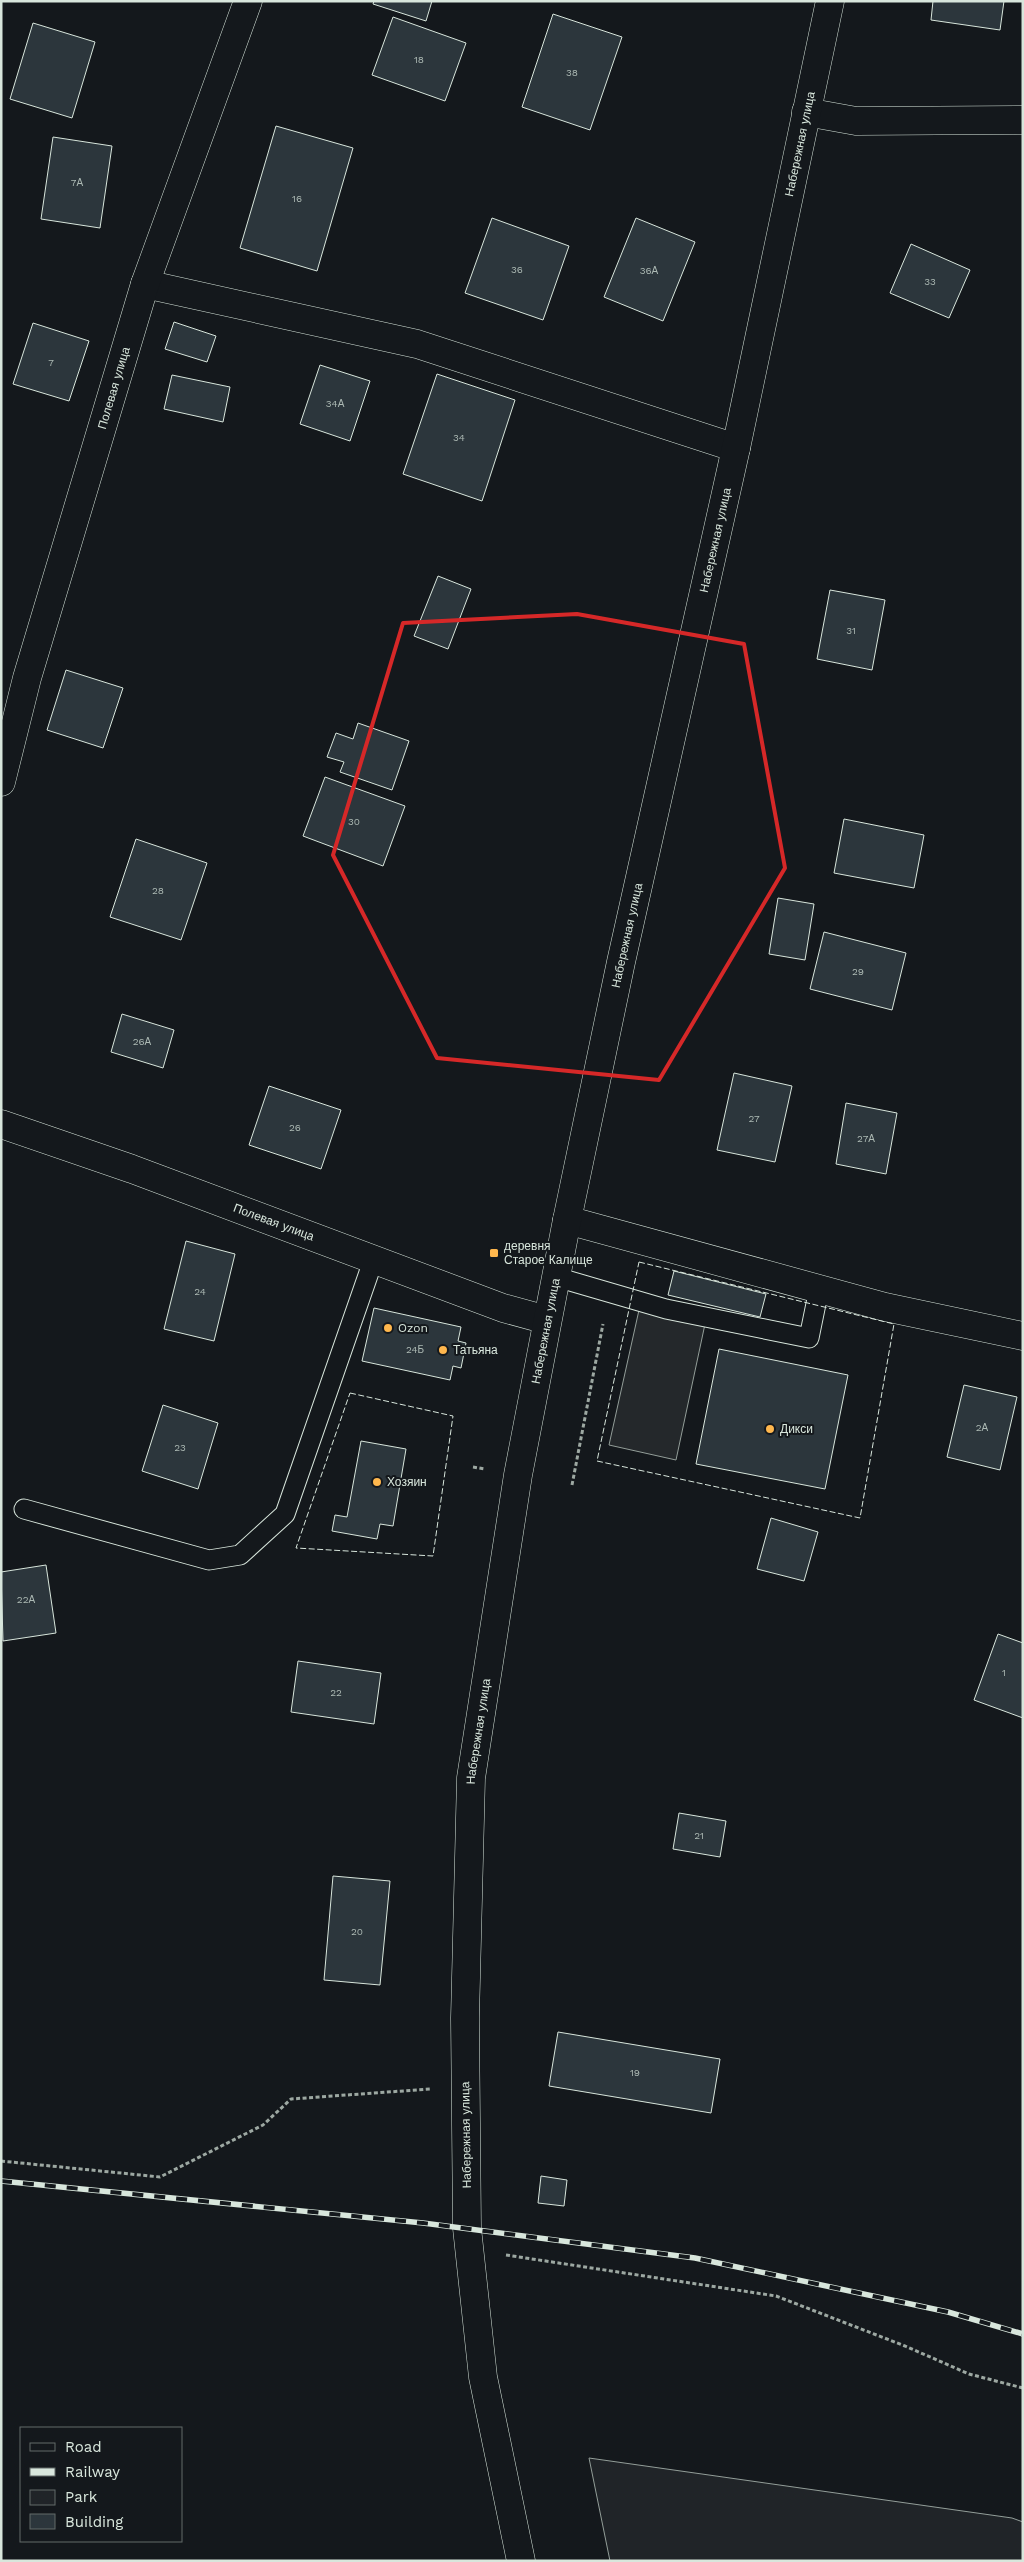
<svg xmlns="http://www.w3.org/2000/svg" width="1024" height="2562" font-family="'Work Sans',sans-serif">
<rect width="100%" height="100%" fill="#14181c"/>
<path fill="#202428" stroke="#939e99" d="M 589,2458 L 1012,2518 L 1023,2522 L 1023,2561 L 610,2561 Z"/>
<path fill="#24282b" stroke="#939e99" d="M 639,1310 L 705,1324 L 676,1460 L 609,1445 Z"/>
<path fill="#2c363c" stroke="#d8e6dc" d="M 374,1 L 432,1 L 426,21 L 373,4 Z
M 933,1 L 1004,1 L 1000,30 L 931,20 Z
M 553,14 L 622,37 L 590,130 L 522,107 Z
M 393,17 L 466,43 L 445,101 L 372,75 Z
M 33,23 L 95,42 L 72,118 L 10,99 Z
M 276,126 L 353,148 L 317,271 L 240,248 Z
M 53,137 L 112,146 L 100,228 L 41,219 Z
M 492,218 L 569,246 L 543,320 L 465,293 Z
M 636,218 L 695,242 L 663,321 L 604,297 Z
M 911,244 L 970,270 L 949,318 L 890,293 Z
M 174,322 L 216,336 L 207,362 L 165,349 Z
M 33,323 L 89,341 L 69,401 L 13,384 Z
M 320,365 L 370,381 L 350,441 L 300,424 Z
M 437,374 L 515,400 L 482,501 L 403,474 Z
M 172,375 L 230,387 L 223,422 L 164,409 Z
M 438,576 L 471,589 L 448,649 L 414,636 Z
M 830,590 L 885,600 L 872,670 L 817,659 Z
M 66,670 L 123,688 L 103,748 L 47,730 Z
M 358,723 L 409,741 L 392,790 L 340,772 L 344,762 L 327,757 L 336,733 L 353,739 Z
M 325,777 L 405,806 L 383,866 L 303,836 Z
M 844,819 L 924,835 L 914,888 L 834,873 Z
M 136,839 L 207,863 L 181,940 L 110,917 Z
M 778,898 L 814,904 L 805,960 L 769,954 Z
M 824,932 L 906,953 L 892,1010 L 810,989 Z
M 122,1014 L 174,1030 L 163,1068 L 111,1052 Z
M 734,1073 L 792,1086 L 775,1162 L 717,1150 Z
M 269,1086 L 341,1110 L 321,1169 L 249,1145 Z
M 846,1103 L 897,1113 L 886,1174 L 836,1164 Z
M 186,1241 L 235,1254 L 214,1341 L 164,1329 Z
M 674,1271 L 766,1294 L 760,1317 L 668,1295 Z
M 374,1308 L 461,1327 L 458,1341 L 466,1343 L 461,1368 L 453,1366 L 450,1380 L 362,1361 Z
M 719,1349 L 848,1375 L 825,1489 L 696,1464 Z
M 964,1385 L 1017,1397 L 1000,1470 L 947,1457 Z
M 163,1405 L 218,1423 L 198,1489 L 142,1471 Z
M 361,1441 L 406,1449 L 393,1526 L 380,1524 L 377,1539 L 332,1531 L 335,1515 L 347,1517 Z
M 771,1518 L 818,1532 L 804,1581 L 757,1569 Z
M 46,1565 L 56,1633 L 3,1641 L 1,1572 Z
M 998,1634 L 1023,1643 L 1023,1718 L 974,1700 Z
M 298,1661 L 381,1673 L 374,1724 L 291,1712 Z
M 679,1813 L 726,1821 L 720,1857 L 673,1849 Z
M 333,1876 L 390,1881 L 380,1985 L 324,1980 Z
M 558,2032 L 720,2059 L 711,2113 L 549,2086 Z
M 541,2176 L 567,2180 L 564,2206 L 538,2203 Z"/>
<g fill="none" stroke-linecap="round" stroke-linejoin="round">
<defs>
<path id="service" d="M 556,1277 L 666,1309 L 809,1338 L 819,1289
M 24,1509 L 209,1560 L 240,1555 L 285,1514 L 373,1261"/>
<g id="minor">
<path d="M 806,112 L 856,121 L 1023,120"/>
<path d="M 145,284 L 417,344 L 736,448"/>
<path id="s1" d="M 1,782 L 27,678 L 145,284 L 248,1"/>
<path id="s2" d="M 1,1124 L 132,1169 L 503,1308 L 547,1320"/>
<path d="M 567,1220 L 885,1307 L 1023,1336"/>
</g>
<g id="secondary">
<path id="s3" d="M 521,2561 L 483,2377 L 467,2228 L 465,2018 L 471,1778 L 518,1475 L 567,1220 L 621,962 L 736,448 L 830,1"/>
</g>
</defs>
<use href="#service" stroke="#d8e6dc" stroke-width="21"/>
<use href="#minor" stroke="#d8e6dc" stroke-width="29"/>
<use href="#secondary" stroke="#d8e6dc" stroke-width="29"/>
<path stroke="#9da8a2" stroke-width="3" stroke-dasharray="4 2.5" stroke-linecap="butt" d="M 473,1467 L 485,1469
M 572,1485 L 603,1324
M 1,2161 L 160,2177 L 263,2125 L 291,2099 L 430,2089
M 506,2255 L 776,2296 L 905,2346 L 969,2374 L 1023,2388"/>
<use href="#service" stroke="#14181c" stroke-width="19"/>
<use href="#minor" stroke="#14181c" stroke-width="28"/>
<use href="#secondary" stroke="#14181c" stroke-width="28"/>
<defs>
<path id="rail" d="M 1,2181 L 423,2223 L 695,2258 L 948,2312 L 1023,2334"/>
</defs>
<use href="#rail" stroke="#d8e6dc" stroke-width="5.5"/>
<use href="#rail" stroke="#14181c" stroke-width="4" stroke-dasharray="11" stroke-linecap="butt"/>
<path stroke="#d8e6dc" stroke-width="1" stroke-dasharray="6 2.5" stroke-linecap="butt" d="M 639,1262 L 894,1324 L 860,1518 L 597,1461 Z
M 350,1393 L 453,1416 L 433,1556 L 296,1548 Z"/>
</g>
<path fill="none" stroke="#d62828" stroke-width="4" stroke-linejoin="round" d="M 577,614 L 744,644 L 785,868 L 659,1080 L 437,1058 L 333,855 L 403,623 Z"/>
<g fill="#ffb74d" stroke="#14181c" stroke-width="2">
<rect x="489" y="1248" width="10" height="10" rx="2.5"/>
<circle cx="388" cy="1328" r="5"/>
<circle cx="443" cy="1350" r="5"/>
<circle cx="770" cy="1429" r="5"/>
<circle cx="377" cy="1482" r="5"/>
</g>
<g text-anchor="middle" stroke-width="4" stroke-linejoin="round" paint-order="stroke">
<g font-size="10" fill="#adbab4">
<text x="419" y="63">18</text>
<text x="572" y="76">38</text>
<text x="77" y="186">7А</text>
<text x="297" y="202">16</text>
<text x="517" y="273">36</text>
<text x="649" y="274">36А</text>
<text x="930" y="285">33</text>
<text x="51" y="366">7</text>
<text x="335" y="407">34А</text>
<text x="459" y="441">34</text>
<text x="851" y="634">31</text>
<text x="354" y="825">30</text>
<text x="158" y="894">28</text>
<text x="858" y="975">29</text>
<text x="142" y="1045">26А</text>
<text x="754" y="1122">27</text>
<text x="295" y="1131">26</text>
<text x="866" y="1142">27А</text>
<text x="200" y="1295">24</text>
<text x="415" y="1353">24Б</text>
<text x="982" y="1431">2А</text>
<text x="180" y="1451">23</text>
<text x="26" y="1603">22А</text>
<text x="1004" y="1676">1</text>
<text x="336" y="1696">22</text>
<text x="699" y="1839">21</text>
<text x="357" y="1935">20</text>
<text x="635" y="2076">19</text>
</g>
<g font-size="12" fill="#d8e6dc" stroke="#14181c">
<text dy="4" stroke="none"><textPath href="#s3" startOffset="2455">Набережная улица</textPath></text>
<text dy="4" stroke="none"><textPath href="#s1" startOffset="410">Полевая улица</textPath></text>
<text dy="4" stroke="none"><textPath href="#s3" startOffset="2050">Набережная улица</textPath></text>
<text dy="4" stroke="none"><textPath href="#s3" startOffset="1645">Набережная улица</textPath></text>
<text dy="4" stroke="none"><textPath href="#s2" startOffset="290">Полевая улица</textPath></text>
<text dy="4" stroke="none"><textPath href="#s3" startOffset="1241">Набережная улица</textPath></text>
<text dy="4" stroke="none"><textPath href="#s3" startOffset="835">Набережная улица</textPath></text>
<text transform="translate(466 2135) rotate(-91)" y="4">Набережная улица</text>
</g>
<g font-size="12" fill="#d8e6dc" stroke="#14181c" text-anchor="start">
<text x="504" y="1250">деревня<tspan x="504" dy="14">Старое Калище</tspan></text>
<text x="398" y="1332">Ozon</text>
<text x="453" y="1354">Татьяна</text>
<text x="780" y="1433">Дикси</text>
<text x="387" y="1486">Хозяин</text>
</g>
</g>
<rect width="1024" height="2562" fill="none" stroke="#d8e6dc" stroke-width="5"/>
<rect x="20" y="2427" width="162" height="115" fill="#14181c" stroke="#626a69"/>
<rect x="30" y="2443" width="25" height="8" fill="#14181c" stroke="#626a69"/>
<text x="65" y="2452" font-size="15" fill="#d8e6dc">Road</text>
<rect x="30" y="2468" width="25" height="8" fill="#d8e6dc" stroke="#626a69"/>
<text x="65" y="2477" font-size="15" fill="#d8e6dc">Railway</text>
<rect x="30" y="2490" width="25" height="15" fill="#202428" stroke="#626a69"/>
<text x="65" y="2502" font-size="15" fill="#d8e6dc">Park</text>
<rect x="30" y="2514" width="25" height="15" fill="#2c363c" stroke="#626a69"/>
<text x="65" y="2527" font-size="15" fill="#d8e6dc">Building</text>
</svg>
